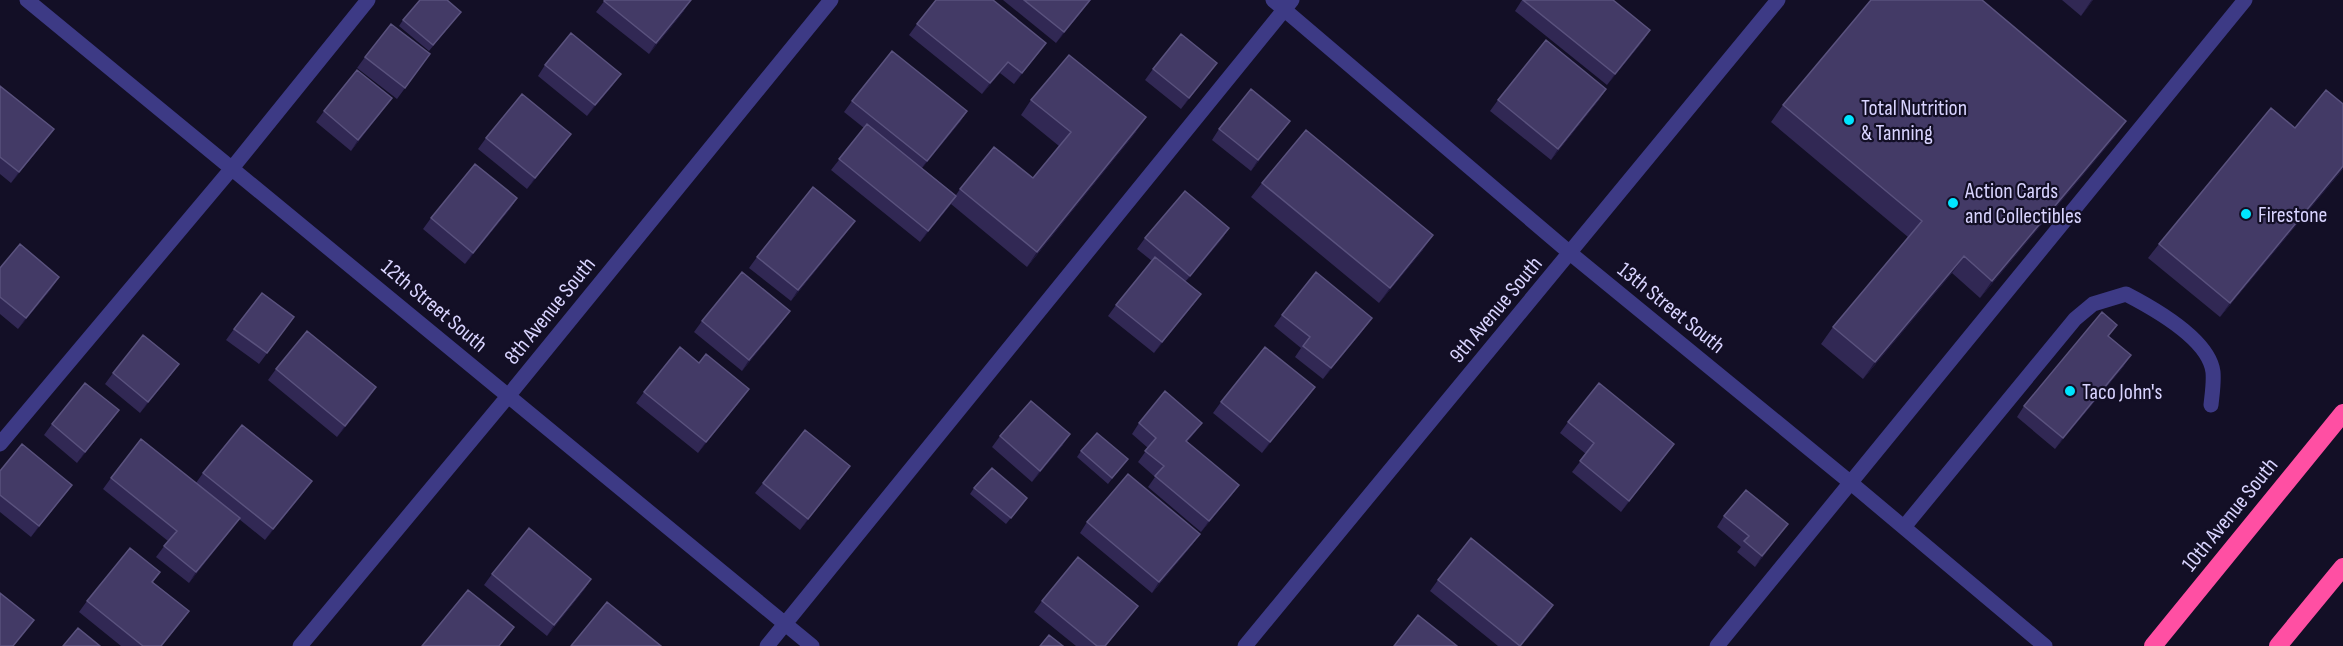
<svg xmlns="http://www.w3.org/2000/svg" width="2343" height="646" font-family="'Sofia Sans Condensed',sans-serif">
<rect width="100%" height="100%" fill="#130f26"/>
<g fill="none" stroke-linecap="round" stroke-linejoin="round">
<path stroke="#3d3a85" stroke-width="15" d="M 27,0 L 812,646
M 1273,0 L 1570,253 L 1851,483 L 2045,646
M 0,444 L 233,167 L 368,0
M 1904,527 L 2075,319 L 2093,304 L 2126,294 C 2153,308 2209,339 2213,372 C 2214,383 2212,395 2211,405
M 300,646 L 509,395 L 831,0
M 767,646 L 1292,0
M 1245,646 L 1778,0
M 1717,646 L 2245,0"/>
<path stroke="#ff4fa3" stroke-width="18" d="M 2153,646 L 2343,413
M 2278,646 L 2343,567"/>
</g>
<path fill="#312854" d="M 605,0 L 684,11 L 649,54 L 596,12 Z
M 1003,0 L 1091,0 L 1056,43 Z
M 1522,0 L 1613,0 L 1650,30 L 1643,41 L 1607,85 L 1515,11 Z
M 2062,0 L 2093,0 L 2081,16 Z
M 461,12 L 429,51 L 399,26 L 403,20 Z
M 917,24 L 1046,43 L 1014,84 L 1000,73 L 982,94 L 909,35 Z
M 430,54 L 397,99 L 357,68 L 365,57 Z
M 545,65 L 613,85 L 587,116 L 538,76 Z
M 1153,69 L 1209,74 L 1181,109 L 1145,80 Z
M 0,86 L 46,140 L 11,183 L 0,174 Z
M 1606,89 L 1599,100 L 1551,160 L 1490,111 L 1498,100 Z
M 392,98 L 351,151 L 316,122 L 324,111 Z
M 1031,100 L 1136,132 L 1027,267 L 951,204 L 920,242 L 831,170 L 864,128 L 844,112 L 852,101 L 967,111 L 960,122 L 922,168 L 956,195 L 960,189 L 1033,178 L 1059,146 L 1021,115 Z
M 1783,105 L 2126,121 L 2114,138 L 1980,298 L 1952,273 L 1863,379 L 1821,344 L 1833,327 L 1908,237 L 1771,122 Z
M 1290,121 L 1251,171 L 1212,140 L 1219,129 Z
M 2295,128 L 2343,169 L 2220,317 L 2148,258 L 2159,244 Z
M 571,134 L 563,145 L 527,189 L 478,149 L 486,138 Z
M 1262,183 L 1423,250 L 1379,303 L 1251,197 Z
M 517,198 L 510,209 L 465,264 L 423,229 L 431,218 Z
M 1229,228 L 1222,239 L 1185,282 L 1201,294 L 1193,305 L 1154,353 L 1108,316 L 1116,305 L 1152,261 L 1137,249 L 1145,238 Z
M 847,232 L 791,301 L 749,268 L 757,257 Z
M 0,268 L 52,288 L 18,329 L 0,314 Z
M 1282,315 L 1364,329 L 1323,379 L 1295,357 L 1301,348 L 1274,326 Z
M 702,321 L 782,322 L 742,371 L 694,332 Z
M 286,328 L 259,364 L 226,340 L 234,329 Z
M 2109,336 L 2124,366 L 2055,449 L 2017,417 L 2024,406 Z
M 699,363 L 741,400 L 698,453 L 636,403 L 644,392 Z
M 276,369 L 369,398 L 337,437 L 268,380 Z
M 113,373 L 171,375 L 140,413 L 105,384 Z
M 1307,398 L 1262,453 L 1213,413 L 1221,402 Z
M 111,421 L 77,463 L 44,435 L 52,424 Z
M 1568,422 L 1666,455 L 1621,512 L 1572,472 L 1586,454 L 1560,433 Z
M 1139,423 L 1202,423 L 1187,442 L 1239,485 L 1231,496 L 1201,532 L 1148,487 L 1155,477 L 1138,462 L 1148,448 L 1132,434 Z
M 1000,436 L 1063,445 L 1032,482 L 992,447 Z
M 1081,451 L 1123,465 L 1108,484 L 1077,457 Z
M 850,466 L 842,477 L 800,530 L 755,493 L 763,483 Z
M 0,471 L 72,485 L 31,537 L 0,512 Z
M 203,473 L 304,492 L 265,540 L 239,519 L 189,583 L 156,557 L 168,541 L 103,489 L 111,478 L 196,483 Z
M 974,488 L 1027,498 L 1006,524 L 970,494 Z
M 1724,516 L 1788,524 L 1755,567 L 1737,552 L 1741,547 L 1717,527 Z
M 1087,522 L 1200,534 L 1192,545 L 1152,593 L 1080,533 Z
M 160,572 L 153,582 L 189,611 L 162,646 L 121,646 L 79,612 L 87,601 Z
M 492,574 L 591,579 L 584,590 L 547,636 L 484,585 Z
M 1438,580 L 1546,616 L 1521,646 L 1498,646 L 1430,591 Z
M 1042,601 L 1138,606 L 1106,646 L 1076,646 L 1034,612 Z"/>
<path fill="#1d163a" d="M 691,0 L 684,11 L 649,54 L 656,43 Z
M 1090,0 L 1091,0 L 1056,43 L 1064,32 Z
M 2092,0 L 2093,0 L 2081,16 L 2091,1 Z
M 1650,30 L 1643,41 L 1607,85 L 1615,74 Z
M 1046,43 L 1038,54 L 1014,84 L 1022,73 Z
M 1008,62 L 1000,73 L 982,94 L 990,83 Z
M 1217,63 L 1209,74 L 1181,109 L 1189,98 Z
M 621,74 L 613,85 L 587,116 L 595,105 Z
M 1606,89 L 1599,100 L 1551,160 L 1558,149 Z
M 392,98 L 384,109 L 351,151 L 358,140 Z
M 967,111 L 960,122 L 919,172 L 927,161 Z
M 1146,117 L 1136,132 L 1027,267 L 1037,252 Z
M 1290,121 L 1282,132 L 1251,171 L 1258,160 Z
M 2126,121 L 2114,138 L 1980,298 L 1992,281 Z
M 54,129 L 46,140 L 11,183 L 19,172 Z
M 571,134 L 563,145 L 527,189 L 535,178 Z
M 2343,166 L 2343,169 L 2220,317 L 2230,303 Z
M 956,196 L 949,207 L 920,242 L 928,231 Z
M 517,198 L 510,209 L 465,264 L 473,253 Z
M 855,221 L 847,232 L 791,301 L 798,290 Z
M 1229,228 L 1222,239 L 1182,287 L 1190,276 Z
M 1433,235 L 1423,250 L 1379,303 L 1390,288 Z
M 1964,256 L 1952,273 L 1863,379 L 1875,362 Z
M 59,277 L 52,288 L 18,329 L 26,318 Z
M 1201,294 L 1193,305 L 1154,353 L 1162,342 Z
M 790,311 L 782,322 L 742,371 L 749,360 Z
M 1372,318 L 1364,329 L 1323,379 L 1331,368 Z
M 2131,355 L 2124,366 L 2055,449 L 2063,438 Z
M 179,364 L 171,375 L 140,413 L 148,402 Z
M 376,387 L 369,398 L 337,437 L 345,426 Z
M 1315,387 L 1307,398 L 1262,453 L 1270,442 Z
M 749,389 L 741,400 L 698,453 L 706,442 Z
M 119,410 L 111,421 L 77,463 L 85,452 Z
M 1202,423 L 1194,434 L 1179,452 L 1186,441 Z
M 1070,434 L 1063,445 L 1032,482 L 1040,471 Z
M 1674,444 L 1666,455 L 1621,512 L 1629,501 Z
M 850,466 L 842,477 L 800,530 L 808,519 Z
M 312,481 L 304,492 L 265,540 L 273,529 Z
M 72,485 L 64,496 L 31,537 L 39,526 Z
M 1239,485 L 1231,496 L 1201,532 L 1209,521 Z
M 240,518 L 232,529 L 189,583 L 196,572 Z
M 1788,524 L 1780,535 L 1755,567 L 1762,556 Z
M 1200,534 L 1192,545 L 1152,593 L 1159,582 Z
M 591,579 L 584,590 L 547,636 L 554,625 Z
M 1553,605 L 1546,616 L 1521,646 L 1520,646 Z
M 189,611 L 181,622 L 162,646 L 161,646 Z"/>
<path fill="#433a66" stroke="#5a527e" stroke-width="1.5" d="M 420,0 L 447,0 L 461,12 L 433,45 L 403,20 Z
M 605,0 L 691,0 L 656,43 L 604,1 Z
M 936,0 L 993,0 L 1046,43 L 1022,73 L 1008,62 L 990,83 L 917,24 Z
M 1024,0 L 1090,0 L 1064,32 Z
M 1523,0 L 1613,0 L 1650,30 L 1615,74 Z
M 1871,0 L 1982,0 L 2126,121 L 1992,281 L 1964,256 L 1875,362 L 1833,327 L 1922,221 L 1783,105 Z
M 391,24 L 430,54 L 405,88 L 365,57 Z
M 571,33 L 621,74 L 595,105 L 545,65 Z
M 1181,34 L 1217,63 L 1189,98 L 1153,69 Z
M 1546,40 L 1606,89 L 1558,149 L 1498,100 Z
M 892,51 L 967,111 L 927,161 L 852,101 Z
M 1069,55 L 1146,117 L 1037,252 L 960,189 L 994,147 L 1033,178 L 1071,132 L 1031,100 Z
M 357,70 L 392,98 L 358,140 L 324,111 Z
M 0,86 L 54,129 L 19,172 L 0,157 Z
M 1251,89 L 1290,121 L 1258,160 L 1219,129 Z
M 2326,90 L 2343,104 L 2343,166 L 2230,303 L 2159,244 L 2271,108 L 2295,128 Z
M 522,94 L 571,134 L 535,178 L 486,138 Z
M 867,124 L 956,196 L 928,231 L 839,159 Z
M 1306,130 L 1433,235 L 1390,288 L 1262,183 Z
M 475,164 L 517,198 L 473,253 L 431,218 Z
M 813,187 L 855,221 L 798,290 L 757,257 Z
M 1185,191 L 1229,228 L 1190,276 L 1145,238 Z
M 20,244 L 59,277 L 26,318 L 0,297 L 0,268 Z
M 1155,257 L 1201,294 L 1162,342 L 1116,305 Z
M 742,272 L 790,311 L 749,360 L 702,321 Z
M 1316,272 L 1372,318 L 1331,368 L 1303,346 L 1310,337 L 1282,315 Z
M 262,293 L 294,317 L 267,353 L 234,329 Z
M 2102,312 L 2117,325 L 2108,336 L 2131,355 L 2063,438 L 2024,406 Z
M 307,331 L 376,387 L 345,426 L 276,369 Z
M 143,335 L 179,364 L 148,402 L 113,373 Z
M 680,347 L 699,363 L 706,354 L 749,389 L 706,442 L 644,392 Z
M 1265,347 L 1315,387 L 1270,442 L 1221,402 Z
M 85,383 L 119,410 L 85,452 L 52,424 Z
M 1599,383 L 1674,444 L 1629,501 L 1580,461 L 1594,443 L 1568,422 Z
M 1165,391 L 1202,423 L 1186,441 L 1239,485 L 1209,521 L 1155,476 L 1164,466 L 1145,451 L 1156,438 L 1139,423 Z
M 1031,401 L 1070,434 L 1040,471 L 1000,436 Z
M 242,425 L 312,481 L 273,529 L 203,473 Z
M 805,430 L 850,466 L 808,519 L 763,483 Z
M 1097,433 L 1128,459 L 1112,478 L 1081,451 Z
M 141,439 L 240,518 L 196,572 L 164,546 L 177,531 L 111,478 Z
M 22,444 L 72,485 L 39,526 L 0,495 L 0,471 Z
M 992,468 L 1027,498 L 1011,518 L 974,488 Z
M 1128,474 L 1200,534 L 1159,582 L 1087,522 Z
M 1746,490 L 1788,524 L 1762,556 L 1744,541 L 1749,536 L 1724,516 Z
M 529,528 L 591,579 L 554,625 L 492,574 Z
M 1471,538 L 1553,605 L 1520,646 L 1438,580 Z
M 130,548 L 160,572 L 152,582 L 189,611 L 161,646 L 143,646 L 87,601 Z
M 1078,557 L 1138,606 L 1105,646 L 1097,646 L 1042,601 Z
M 468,590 L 514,627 L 499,646 L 422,646 Z
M 0,593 L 34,620 L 13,646 L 0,646 Z
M 607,602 L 661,646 L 571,646 Z
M 1418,615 L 1457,646 L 1394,646 Z
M 78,628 L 100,646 L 63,646 Z
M 1049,635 L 1063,646 L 1040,646 Z"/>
<g fill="#00e5ff" stroke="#130f26" stroke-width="2">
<circle cx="1849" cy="120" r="6"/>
<circle cx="1953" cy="203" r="6"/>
<circle cx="2246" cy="214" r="6"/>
<circle cx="2070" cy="391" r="6"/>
</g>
<g text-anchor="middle" stroke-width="4.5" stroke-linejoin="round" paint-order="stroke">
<g font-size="22" fill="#d9d4ff" stroke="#130f26" text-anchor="start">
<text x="1861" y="115">Total Nutrition<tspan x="1861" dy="25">&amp; Tanning</tspan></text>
<text x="1965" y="198">Action Cards<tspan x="1965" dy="25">and Collectibles</tspan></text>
<text x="2258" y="222">Firestone</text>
<text x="2082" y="399">Taco John's</text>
</g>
<g font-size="22" fill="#d9d4ff" stroke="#130f26">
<text transform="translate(435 305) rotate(40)" y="8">12th Street South</text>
<text transform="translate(1672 307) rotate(39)" y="8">13th Street South</text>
<text transform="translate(1495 309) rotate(-50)" y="8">9th Avenue South</text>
<text transform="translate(549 310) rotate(-51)" y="8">8th Avenue South</text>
<text transform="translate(2229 514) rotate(-51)" y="8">10th Avenue South</text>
</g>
</g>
</svg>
